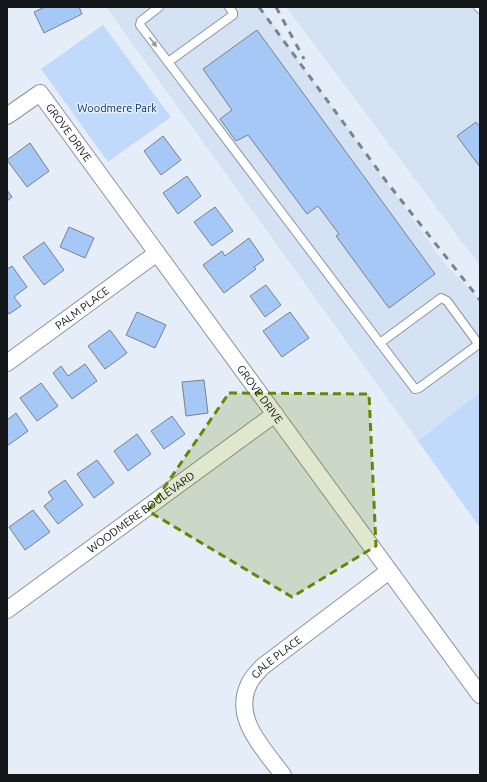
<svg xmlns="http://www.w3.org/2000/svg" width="487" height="782" font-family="Ubuntu,sans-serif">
<rect width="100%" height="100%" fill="#e5edf8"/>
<path fill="#d5e2f3" d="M 106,7 L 260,7 L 445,264 L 480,300 L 480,392 L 418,441 Z
M 286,7 L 480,7 L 480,266 Z"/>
<path fill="#c1dafb" d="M 103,25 L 171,117 L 108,162 L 41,69 Z
M 480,392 L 480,528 L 418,441 Z"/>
<path fill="#a5c8f7" stroke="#79808a" d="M 45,7 L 79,7 L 82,14 L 44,33 L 34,12 Z
M 257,30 L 435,274 L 389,308 L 336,236 L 339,234 L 318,206 L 307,214 L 248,135 L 236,141 L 220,119 L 232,110 L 203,69 Z
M 476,122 L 480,127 L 480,167 L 457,136 Z
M 163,136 L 181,160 L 161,175 L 144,151 Z
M 30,143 L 49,171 L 27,187 L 7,160 Z
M 187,176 L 201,196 L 178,214 L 163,193 Z
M 7,190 L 12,197 L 7,201 Z
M 215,207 L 233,231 L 212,246 L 194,222 Z
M 69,227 L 94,238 L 85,258 L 60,247 Z
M 249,238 L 264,260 L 254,267 L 256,269 L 224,293 L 203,265 L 222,251 L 225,256 Z
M 44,242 L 64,270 L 44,285 L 23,257 Z
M 12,266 L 27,287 L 14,297 L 21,306 L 9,314 L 7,311 L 7,269 Z
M 266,285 L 281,305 L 265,317 L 250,296 Z
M 137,312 L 166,325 L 155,348 L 126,335 Z
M 290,312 L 309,338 L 282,357 L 263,331 Z
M 110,330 L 127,353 L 105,369 L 88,346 Z
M 85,364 L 97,381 L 72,399 L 53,373 L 61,366 L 68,376 Z
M 204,380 L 208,413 L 186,416 L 182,382 Z
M 41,383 L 58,406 L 37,421 L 20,398 Z
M 16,413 L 28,431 L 7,446 L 7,420 Z
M 172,416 L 185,434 L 164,449 L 151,431 Z
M 137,434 L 151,454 L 128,471 L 114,451 Z
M 97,460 L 114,483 L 94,498 L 77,474 Z
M 65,480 L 83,505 L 58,524 L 44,506 L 53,499 L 48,492 Z
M 33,510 L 50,532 L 25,550 L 9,527 Z"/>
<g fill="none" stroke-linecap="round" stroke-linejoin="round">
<defs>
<path id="lane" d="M 159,7 L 141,21 L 140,25 L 168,62 L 380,343 L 415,389 L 419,388 L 476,346 L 477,342 L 447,301 L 441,298 L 380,343
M 478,7 L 480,9
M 168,62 L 233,15 L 233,13 L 229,7"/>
<g id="street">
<path id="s1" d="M 7,116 L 40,93 L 480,695"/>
<path id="s2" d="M 7,363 L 157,253"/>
<path id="s3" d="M 7,610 L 275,414"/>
<path id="s4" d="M 283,775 C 263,748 231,717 250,682 C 253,676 258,672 262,667 L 389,571"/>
</g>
</defs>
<use href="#lane" stroke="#8d949e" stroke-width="10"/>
<use href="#street" stroke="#8d949e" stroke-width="18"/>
<use href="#lane" stroke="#fff" stroke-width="8"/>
<use href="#street" stroke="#fff" stroke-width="16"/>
<path stroke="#7d838a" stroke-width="3" stroke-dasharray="7 7" stroke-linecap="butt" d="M 259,7 L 386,181 L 480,300
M 276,7 L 304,59"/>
</g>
<defs><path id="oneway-solid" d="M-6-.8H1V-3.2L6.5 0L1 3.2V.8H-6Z"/></defs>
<use fill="#959798" href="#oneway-solid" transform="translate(153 42) rotate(53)"/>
<path fill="#658706" fill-opacity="0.2" stroke="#658706" stroke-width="3" stroke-dasharray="8 5" stroke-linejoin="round" d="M 229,393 L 369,394 L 376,546 L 292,597 L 148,511 Z"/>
<g text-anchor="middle" stroke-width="3" stroke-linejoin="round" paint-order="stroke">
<g font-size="11" fill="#012d5f" stroke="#e5edf8">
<text x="117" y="112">Woodmere Park</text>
</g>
<g font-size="11" fill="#14171a" stroke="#e5edf8">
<text dy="4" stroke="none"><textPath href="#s1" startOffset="89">GROVE DRIVE</textPath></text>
<text dy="4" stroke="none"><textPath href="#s2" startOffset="93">PALM PLACE</textPath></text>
<text dy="4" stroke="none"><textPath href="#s1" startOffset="413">GROVE DRIVE</textPath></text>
<text dy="4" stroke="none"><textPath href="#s3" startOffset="166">WOODMERE BOULEVARD</textPath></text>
<text dy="4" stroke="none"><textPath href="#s4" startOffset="142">GALE PLACE</textPath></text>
</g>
</g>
<rect width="487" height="782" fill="none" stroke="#14171a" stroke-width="16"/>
</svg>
